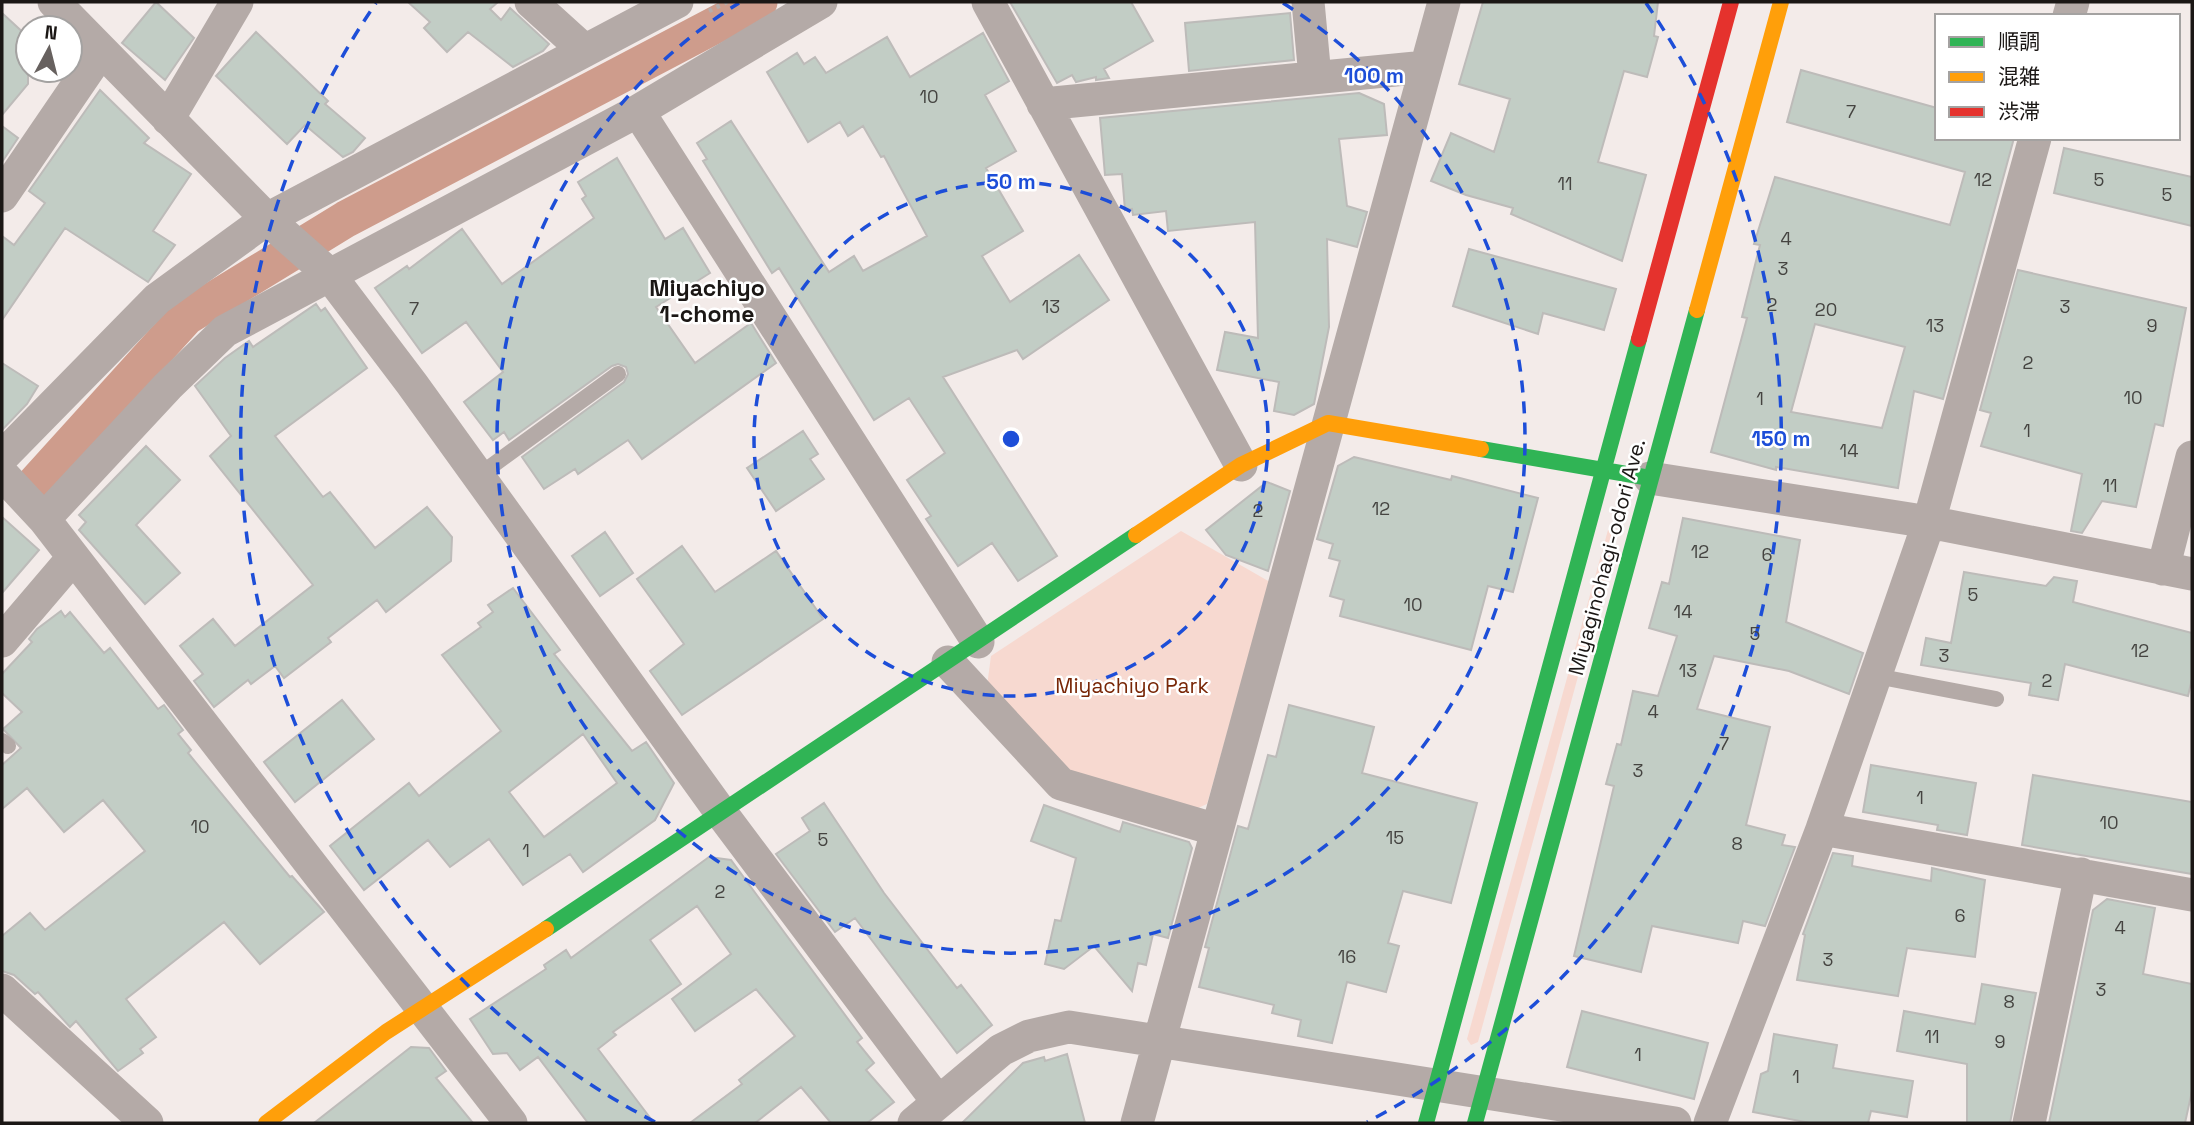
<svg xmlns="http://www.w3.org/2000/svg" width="2194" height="1125" font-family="'Space Grotesk','Noto Sans JP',sans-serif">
<rect width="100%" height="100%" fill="#f3ebe9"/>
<path fill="#f7d9d0" d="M 1608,530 L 1614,530 L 1617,534 L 1478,1042 L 1471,1045 L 1467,1039 Z
M 1181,531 L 1270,582 L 1207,804 L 1189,812 L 1063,771 L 987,686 L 991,656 Z"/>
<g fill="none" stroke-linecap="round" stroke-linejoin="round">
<path stroke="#ce9c8c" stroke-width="37" d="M 33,486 L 186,317 L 346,219 L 759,2"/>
</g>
<path fill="#c2cdc5" stroke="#bdbbb9" stroke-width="2" fill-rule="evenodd" d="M 156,2 L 194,38 L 165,80 L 122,43 Z
M 408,2 L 498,2 L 490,9 L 501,20 L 510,8 L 549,44 L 543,51 L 513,67 L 468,32 L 447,52 L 424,28 L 430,22 Z
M 1010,2 L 1131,2 L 1153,41 L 1104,69 L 1109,78 L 1096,80 L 1096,77 L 1076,82 L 1072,75 L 1057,83 Z
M 1483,2 L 1658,2 L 1654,36 L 1658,37 L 1647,77 L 1624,71 L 1598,162 L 1646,175 L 1622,261 L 1511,214 L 1513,208 L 1466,195 L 1431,181 L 1451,133 L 1494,152 L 1510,99 L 1459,84 Z
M 2,13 L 28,37 L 28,84 L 2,115 Z
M 1290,13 L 1294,60 L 1189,71 L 1185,23 Z
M 256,32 L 328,101 L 325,104 L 365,138 L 353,152 L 343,157 L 305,125 L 287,144 L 216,76 Z
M 983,33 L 1009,81 L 985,95 L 1016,151 L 986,168 L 1023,231 L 982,256 L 1010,302 L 1079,255 L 1109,300 L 1023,359 L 1017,350 L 943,377 L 1057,556 L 1018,581 L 992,543 L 958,566 L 926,519 L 931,516 L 907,480 L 945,453 L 909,398 L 874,420 L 779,268 L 772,273 L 703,161 L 707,159 L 697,143 L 731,121 L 829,272 L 854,256 L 863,271 L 927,236 L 884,156 L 881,157 L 863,126 L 848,136 L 840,122 L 808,142 L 767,72 L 797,53 L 804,64 L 815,57 L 826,73 L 887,37 L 910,77 Z
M 1801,70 L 1937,108 L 1937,138 L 2014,138 L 1943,399 L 1914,391 L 1898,488 L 1776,467 L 1776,470 L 1711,452 L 1747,318 L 1742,317 L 1760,245 L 1754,244 L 1775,177 L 1950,225 L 1965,172 L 1787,122 ZM 1815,324 L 1905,347 L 1882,428 L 1791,412 Z
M 100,90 L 149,138 L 144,143 L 191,174 L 153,231 L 175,245 L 148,282 L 65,228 L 2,320 L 2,236 L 14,245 L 45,203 L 29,191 Z
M 1359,93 L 1384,104 L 1387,135 L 1339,139 L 1347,206 L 1367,212 L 1357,247 L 1327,239 L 1329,327 L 1314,404 L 1294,415 L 1274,411 L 1279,382 L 1217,370 L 1225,332 L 1258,338 L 1255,222 L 1168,231 L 1166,211 L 1133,215 L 1132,209 L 1125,210 L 1122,174 L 1105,175 L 1100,118 Z
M 2,126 L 18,138 L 2,162 Z
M 2064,148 L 2192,177 L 2192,226 L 2054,193 Z
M 617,158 L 665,239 L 683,228 L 710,273 L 656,307 L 695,363 L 751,323 L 776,363 L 642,459 L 628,440 L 578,474 L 575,469 L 544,489 L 522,457 L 624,382 L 628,374 L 626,367 L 618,364 L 612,366 L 509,440 L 504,432 L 493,440 L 464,402 L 503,372 L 466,322 L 422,353 L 375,288 L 407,266 L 409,269 L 462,229 L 502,284 L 594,218 L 582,199 L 586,196 L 578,182 Z
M 1469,249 L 1616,289 L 1604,330 L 1543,313 L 1538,334 L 1453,306 Z
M 2018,270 L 2186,308 L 2163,426 L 2155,424 L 2136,507 L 2102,501 L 2082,533 L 2071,531 L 2082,474 L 1981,446 L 1991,413 L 1980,410 Z
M 316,304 L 321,311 L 325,308 L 367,368 L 275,436 L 323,497 L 330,492 L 375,548 L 427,507 L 452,537 L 451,561 L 386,612 L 377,600 L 328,638 L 331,642 L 284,678 L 275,666 L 251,684 L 248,680 L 214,707 L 194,681 L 203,674 L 180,646 L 213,619 L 235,646 L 313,585 L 210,456 L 231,436 L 195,386 L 225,358 L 249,341 L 253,347 Z
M 2,363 L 38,386 L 27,404 L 2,430 Z
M 803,431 L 818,454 L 810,459 L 824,479 L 776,511 L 747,468 Z
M 146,446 L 180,480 L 136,525 L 180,573 L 145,604 L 79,530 L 86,522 L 79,515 Z
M 1354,457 L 1451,480 L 1452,476 L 1538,498 L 1513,592 L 1488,586 L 1471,650 L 1340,616 L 1344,600 L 1330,596 L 1340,561 L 1329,558 L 1333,544 L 1317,539 L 1338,466 Z
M 1267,482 L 1290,491 L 1268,571 L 1226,555 L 1206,530 Z
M 2,517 L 39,550 L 2,593 Z
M 1683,518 L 1800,540 L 1786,622 L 1863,653 L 1849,694 L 1789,671 L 1714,656 L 1697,709 L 1770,727 L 1746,825 L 1785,835 L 1782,845 L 1795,847 L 1765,926 L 1743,921 L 1738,943 L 1652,926 L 1641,972 L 1574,956 L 1614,786 L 1606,784 L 1617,744 L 1621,745 L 1633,691 L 1658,696 L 1677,636 L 1649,628 L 1662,582 L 1669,584 Z
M 605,532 L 633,573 L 600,596 L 572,556 Z
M 682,546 L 715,592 L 776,551 L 823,619 L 682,715 L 650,671 L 684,644 L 637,579 Z
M 1964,572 L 2046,586 L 2054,577 L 2077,581 L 2073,602 L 2192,633 L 2192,679 L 2188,696 L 2065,664 L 2058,700 L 2029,695 L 2031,683 L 1921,665 L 1926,638 L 1951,643 Z
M 513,588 L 560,650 L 554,654 L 632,751 L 646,742 L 674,783 L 655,820 L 583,872 L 570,854 L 523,885 L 489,839 L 450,867 L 428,840 L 364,890 L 330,846 L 409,783 L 419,796 L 501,731 L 442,655 L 481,627 L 478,623 L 493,612 L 488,605 ZM 583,734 L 617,783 L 544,837 L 509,792 Z
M 61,611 L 65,617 L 70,612 L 104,653 L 110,648 L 158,709 L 164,705 L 183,730 L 178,734 L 191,750 L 188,753 L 290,877 L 292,876 L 324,912 L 260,964 L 224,922 L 126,999 L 156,1037 L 140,1049 L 143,1053 L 118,1071 L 76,1021 L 70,1027 L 38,992 L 35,994 L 14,975 L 2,971 L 2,936 L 30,913 L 45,930 L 145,851 L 103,800 L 64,832 L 27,788 L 2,809 L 2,765 L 21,748 L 3,729 L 22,712 L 2,693 L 2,674 L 32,642 L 29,639 L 37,629 Z
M 342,700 L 374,739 L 295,802 L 264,762 Z
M 1289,705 L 1374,727 L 1362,773 L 1477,803 L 1451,903 L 1403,891 L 1388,943 L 1399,946 L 1386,992 L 1347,982 L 1332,1043 L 1298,1036 L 1301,1020 L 1272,1013 L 1274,1005 L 1199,987 L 1209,948 L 1205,947 L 1238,826 L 1248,829 L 1268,755 L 1276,757 Z
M 1871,765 L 1976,783 L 1967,835 L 1937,830 L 1938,825 L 1863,812 Z
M 2033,775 L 2192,802 L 2192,874 L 2022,845 Z
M 824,803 L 884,893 L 957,988 L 961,985 L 992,1025 L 957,1053 L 855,918 L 835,932 L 776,854 L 810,831 L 802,818 Z
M 1044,805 L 1120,832 L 1123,822 L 1189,842 L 1192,848 L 1168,938 L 1153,934 L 1146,965 L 1138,963 L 1132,991 L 1094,946 L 1064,969 L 1045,964 L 1055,920 L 1061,921 L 1076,858 L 1031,841 Z
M 1833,853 L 1853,856 L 1852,866 L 1931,881 L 1932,868 L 1985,880 L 1975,957 L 1907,948 L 1898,996 L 1797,980 L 1805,935 L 1803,934 Z
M 709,857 L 731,860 L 862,1038 L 857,1042 L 874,1063 L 866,1070 L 894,1102 L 867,1123 L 831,1123 L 801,1087 L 755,1123 L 690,1123 L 742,1084 L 739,1080 L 795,1036 L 756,989 L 695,1031 L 672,999 L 731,954 L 697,906 L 650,940 L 681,984 L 613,1032 L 616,1035 L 598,1049 L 654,1123 L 588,1123 L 538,1057 L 520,1070 L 507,1053 L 493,1054 L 470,1019 L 546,969 L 544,965 L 566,950 L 571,958 Z
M 2107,899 L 2155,908 L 2143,974 L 2192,984 L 2192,1091 L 2185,1123 L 2049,1123 L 2093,910 Z
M 1982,984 L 2036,993 L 2010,1123 L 1967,1123 L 1967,1064 L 1897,1051 L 1904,1011 L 1975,1024 Z
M 1582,1011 L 1708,1043 L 1694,1099 L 1567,1067 Z
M 1774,1034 L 1837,1045 L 1833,1068 L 1913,1081 L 1907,1117 L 1871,1111 L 1868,1123 L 1810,1123 L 1753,1112 L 1761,1074 L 1768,1071 Z
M 411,1047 L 429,1048 L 446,1071 L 436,1078 L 473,1123 L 314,1123 Z
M 1067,1054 L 1085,1123 L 962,1123 L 1023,1063 L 1044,1057 L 1045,1061 Z"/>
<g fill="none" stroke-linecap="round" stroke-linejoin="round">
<path stroke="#b5adab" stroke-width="4.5" stroke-dasharray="3.5 5" stroke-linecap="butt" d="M 709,11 L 727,2"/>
<path stroke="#b4aaa7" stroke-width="16" d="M 478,476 L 618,374
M 1876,676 L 1996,699
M 2,741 L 8,746"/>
<path stroke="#b4aaa7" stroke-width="33" d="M 54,2 L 267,219 L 328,273 L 412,384 L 722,814 L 938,1102
M 531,2 L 584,50
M 988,2 L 1241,465
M 1308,2 L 1315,77
M 2069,16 L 2073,2
M 1043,104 L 1426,67
M 638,111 L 978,642
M 168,119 L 237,2
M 2,196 L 101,51
M 2,457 L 157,299 L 267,219 L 677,2
M 2,474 L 44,519 L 511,1123
M 1650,478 L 1929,522 L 2192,574
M 44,519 L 168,386 L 225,331 L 638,111 L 821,2
M 2163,569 L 2192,457
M 2,641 L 72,559
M 948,662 L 1061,784 L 1217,830
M 1822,829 L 2192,895
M 2,990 L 147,1123
M 914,1123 L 1001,1050 L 1029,1036 L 1069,1027 L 1675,1123
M 1137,1123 L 1444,2
M 1710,1123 L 1822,829 L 1929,522 L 2035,138
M 2029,1123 L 2081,874"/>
<path stroke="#30b455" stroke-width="16" d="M 1481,449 L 1650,478
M 546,929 L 1136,535
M 1426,1123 L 1639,339
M 1475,1123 L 1697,310"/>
<path stroke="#ff9f0a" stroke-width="16" d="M 1697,310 L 1781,2
M 1136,535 L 1241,465 L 1328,423 L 1481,449
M 266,1123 L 386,1032 L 546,929"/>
<path stroke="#e5322d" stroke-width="16" d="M 1639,339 L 1731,2"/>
</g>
<g fill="none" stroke="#1d4ed8" stroke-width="3.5" stroke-dasharray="12 9">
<circle cx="1011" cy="439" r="257"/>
<path d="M1283 3A514 514 0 1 1 739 3"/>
<path d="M655 1122A770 770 0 0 1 376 3M1646 3A770 770 0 0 1 1367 1122"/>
</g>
<g text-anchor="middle" stroke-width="5" stroke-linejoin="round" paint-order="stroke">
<g font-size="18" fill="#454441">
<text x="929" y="103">10</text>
<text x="1851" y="118">7</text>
<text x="1983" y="186">12</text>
<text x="2099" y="186">5</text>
<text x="1565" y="190">11</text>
<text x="2167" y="201">5</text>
<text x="1786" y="245">4</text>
<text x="1783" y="275">3</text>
<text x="1772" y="311">2</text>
<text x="1051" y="313">13</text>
<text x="2065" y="313">3</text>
<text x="414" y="315">7</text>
<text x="1826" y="316">20</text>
<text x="1935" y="332">13</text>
<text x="2152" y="332">9</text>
<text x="2028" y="369">2</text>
<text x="2133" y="404">10</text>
<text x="1760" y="405">1</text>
<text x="2027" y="437">1</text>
<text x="1849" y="457">14</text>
<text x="2110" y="492">11</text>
<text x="1381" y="515">12</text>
<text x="1258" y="517">2</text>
<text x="1700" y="558">12</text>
<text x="1767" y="561">6</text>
<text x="1973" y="601">5</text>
<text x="1413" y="611">10</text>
<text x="1683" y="618">14</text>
<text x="1755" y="640">5</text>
<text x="2140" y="657">12</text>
<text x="1944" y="662">3</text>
<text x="1688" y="677">13</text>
<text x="2047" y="687">2</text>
<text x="1653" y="718">4</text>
<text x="1724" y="750">7</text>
<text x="1638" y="777">3</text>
<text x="1920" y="804">1</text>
<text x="2109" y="829">10</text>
<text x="200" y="833">10</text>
<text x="1395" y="844">15</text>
<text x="823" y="846">5</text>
<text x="1737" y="850">8</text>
<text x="526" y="857">1</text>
<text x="720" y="898">2</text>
<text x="1960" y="922">6</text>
<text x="2120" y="934">4</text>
<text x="1347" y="963">16</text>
<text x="1828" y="966">3</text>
<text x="2101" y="996">3</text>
<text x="2009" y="1008">8</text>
<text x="1932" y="1043">11</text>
<text x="2000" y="1048">9</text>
<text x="1638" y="1061">1</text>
<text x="1796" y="1083">1</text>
</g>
<g font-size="21" fill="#1b1715" stroke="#fff">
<text transform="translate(1607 557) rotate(-75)" y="7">Miyaginohagi-odori Ave.</text>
</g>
<g font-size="21" fill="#782606" stroke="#fff">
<text x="1132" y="693">Miyachiyo Park</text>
</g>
<g font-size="23" font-weight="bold" fill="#1b1715" stroke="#fff">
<text x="707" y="296">Miyachiyo<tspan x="707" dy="26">1-chome</tspan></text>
</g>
</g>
<circle cx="1011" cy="439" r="10" fill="#1d4ed8" stroke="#fff" stroke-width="3.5"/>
<g font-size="21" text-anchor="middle" font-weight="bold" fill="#1d4ed8" stroke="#fff" stroke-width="5" stroke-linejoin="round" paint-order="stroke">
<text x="1374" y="83">100 m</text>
<text x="1011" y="189">50 m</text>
<text x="1781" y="446">150 m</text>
</g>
<rect width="2194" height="1125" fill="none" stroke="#1b1715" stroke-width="7"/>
<rect x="1935" y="14" width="245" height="126" fill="#ffffff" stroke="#a4a2a1" stroke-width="2"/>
<rect x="1949" y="37" width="35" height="10" fill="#30b455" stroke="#a4a2a1" stroke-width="2"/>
<text x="1998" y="49" font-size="21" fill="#1b1715">順調</text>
<rect x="1949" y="72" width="35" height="10" fill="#ff9f0a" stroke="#a4a2a1" stroke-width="2"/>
<text x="1998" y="84" font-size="21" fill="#1b1715">混雑</text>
<rect x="1949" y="107" width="35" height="10" fill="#e5322d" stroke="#a4a2a1" stroke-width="2"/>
<text x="1998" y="119" font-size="21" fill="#1b1715">渋滞</text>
<g transform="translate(49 49) rotate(7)"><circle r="33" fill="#ffffff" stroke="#a4a2a1" stroke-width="2"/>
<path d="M0-5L12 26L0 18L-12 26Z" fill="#67615f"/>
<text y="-10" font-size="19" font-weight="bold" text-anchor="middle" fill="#1b1715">N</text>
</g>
</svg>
